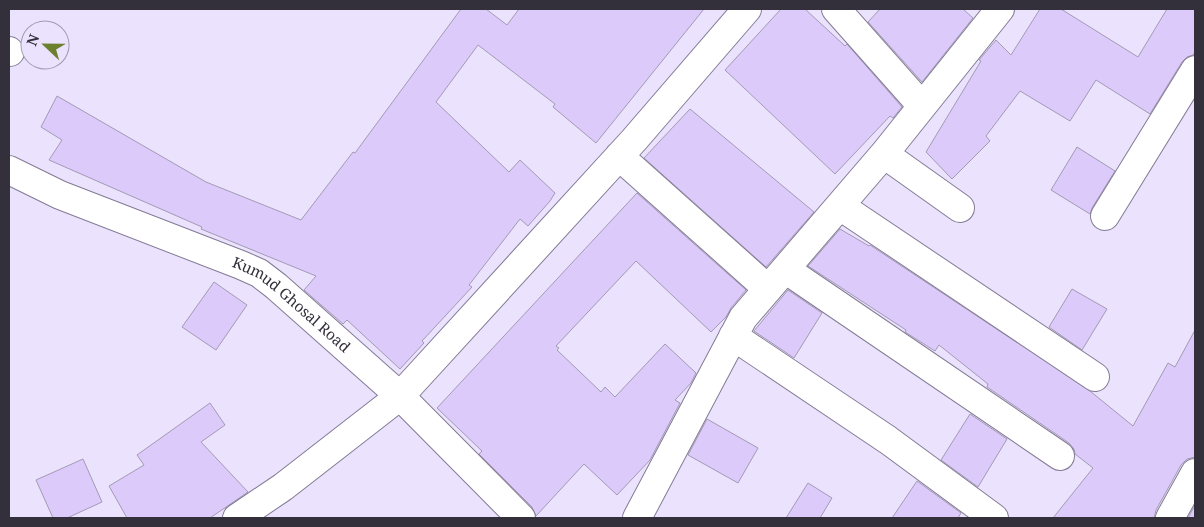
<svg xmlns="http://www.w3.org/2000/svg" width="1204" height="527" font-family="'Noto Serif',serif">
<rect width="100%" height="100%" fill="#ebe2fe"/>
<path fill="#dbcafa" stroke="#a39ab4" d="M 461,9 L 486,9 L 507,25 L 519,9 L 704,9 L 596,143 L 553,107 L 555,104 L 478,45 L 436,102 L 509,172 L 520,160 L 555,193 L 550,201 L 528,226 L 520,219 L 469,285 L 472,287 L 422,341 L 424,343 L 400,369 L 347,320 L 343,324 L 304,290 L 316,276 L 201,229 L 202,227 L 49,160 L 62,140 L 41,127 L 57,96 L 206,182 L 301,220 L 353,152 L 355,153 Z
M 781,9 L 805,9 L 845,46 L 847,44 L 902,107 L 893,118 L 890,116 L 835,174 L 725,70 Z
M 880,9 L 963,9 L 973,18 L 922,82 L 868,22 Z
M 1040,9 L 1061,9 L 1138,57 L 1167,9 L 1195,9 L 1195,52 L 1193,55 L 1187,57 L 1182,62 L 1150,114 L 1096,80 L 1070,121 L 1020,91 L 986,136 L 990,141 L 952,179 L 926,152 L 981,61 L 979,60 L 996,40 L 1011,55 Z
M 690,109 L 814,212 L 766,267 L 644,158 Z
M 1077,147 L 1115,171 L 1092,208 L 1090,214 L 1051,190 Z
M 637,193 L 746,290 L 731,308 L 726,317 L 711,332 L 636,261 L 556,346 L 559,348 L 557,350 L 601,392 L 605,387 L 615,397 L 665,344 L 696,373 L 691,383 L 675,400 L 680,403 L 650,460 L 617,495 L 584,464 L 536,516 L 532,507 L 479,454 L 482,451 L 437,408 Z
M 840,229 L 869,246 L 870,245 L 1090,391 L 1133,426 L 1168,363 L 1175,367 L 1195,330 L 1195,457 L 1187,459 L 1181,465 L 1156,510 L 1154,518 L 1053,518 L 1093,468 L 1075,454 L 1074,449 L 1069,443 L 987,387 L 988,384 L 939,345 L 935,351 L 905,332 L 906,330 L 808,266 Z
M 214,282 L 247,305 L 216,350 L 182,327 Z
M 1072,289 L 1107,309 L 1082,350 L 1049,327 Z
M 788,290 L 822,313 L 794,358 L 754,331 Z
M 210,403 L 225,425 L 201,442 L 248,492 L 210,518 L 127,518 L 109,486 L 144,465 L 137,455 Z
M 970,414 L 1007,439 L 978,487 L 941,460 Z
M 707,419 L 758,448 L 738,483 L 688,455 Z
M 83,459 L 102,502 L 67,518 L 53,518 L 36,480 Z
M 917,481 L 961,513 L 958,518 L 892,518 Z
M 808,483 L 832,498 L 820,518 L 786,518 Z
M 1195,505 L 1195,518 L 1188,518 Z"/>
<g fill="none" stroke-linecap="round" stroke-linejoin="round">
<defs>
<path id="street" d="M 836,9 L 922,106
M 9,51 L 10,52
M 884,154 L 960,208
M 619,156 L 768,289
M 840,206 L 1095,377
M 1105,216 L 1195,70
M 785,269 L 1060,456
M 733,336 L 888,440 L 994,518
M 237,518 L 283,487 L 400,396 L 634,140 L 747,9
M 637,518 L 743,318 L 884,154 L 1000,9
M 1170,518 L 1195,473"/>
<g id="secondary">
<path id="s1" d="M 9,170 L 60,195 L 241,265 L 259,273 L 276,286 L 400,396 L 521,518"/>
</g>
</defs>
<use href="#street" stroke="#847b95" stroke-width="30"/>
<use href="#secondary" stroke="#847b95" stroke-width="30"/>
<use href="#street" stroke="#fff" stroke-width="28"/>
<use href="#secondary" stroke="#fff" stroke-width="28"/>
</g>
<g text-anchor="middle" stroke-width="4.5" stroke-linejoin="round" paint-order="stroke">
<g font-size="15" fill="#34303b" stroke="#ebe2fe">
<text dy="5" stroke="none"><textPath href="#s1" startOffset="315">Kumud Ghosal Road</textPath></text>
</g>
</g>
<rect width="1204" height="527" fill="none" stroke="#34303b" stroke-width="20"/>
<g transform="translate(45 45) rotate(292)"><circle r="24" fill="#ebe2fe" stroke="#a29bb0"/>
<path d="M0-4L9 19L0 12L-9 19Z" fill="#6d802f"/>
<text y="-8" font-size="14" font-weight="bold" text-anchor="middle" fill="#34303b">N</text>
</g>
</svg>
